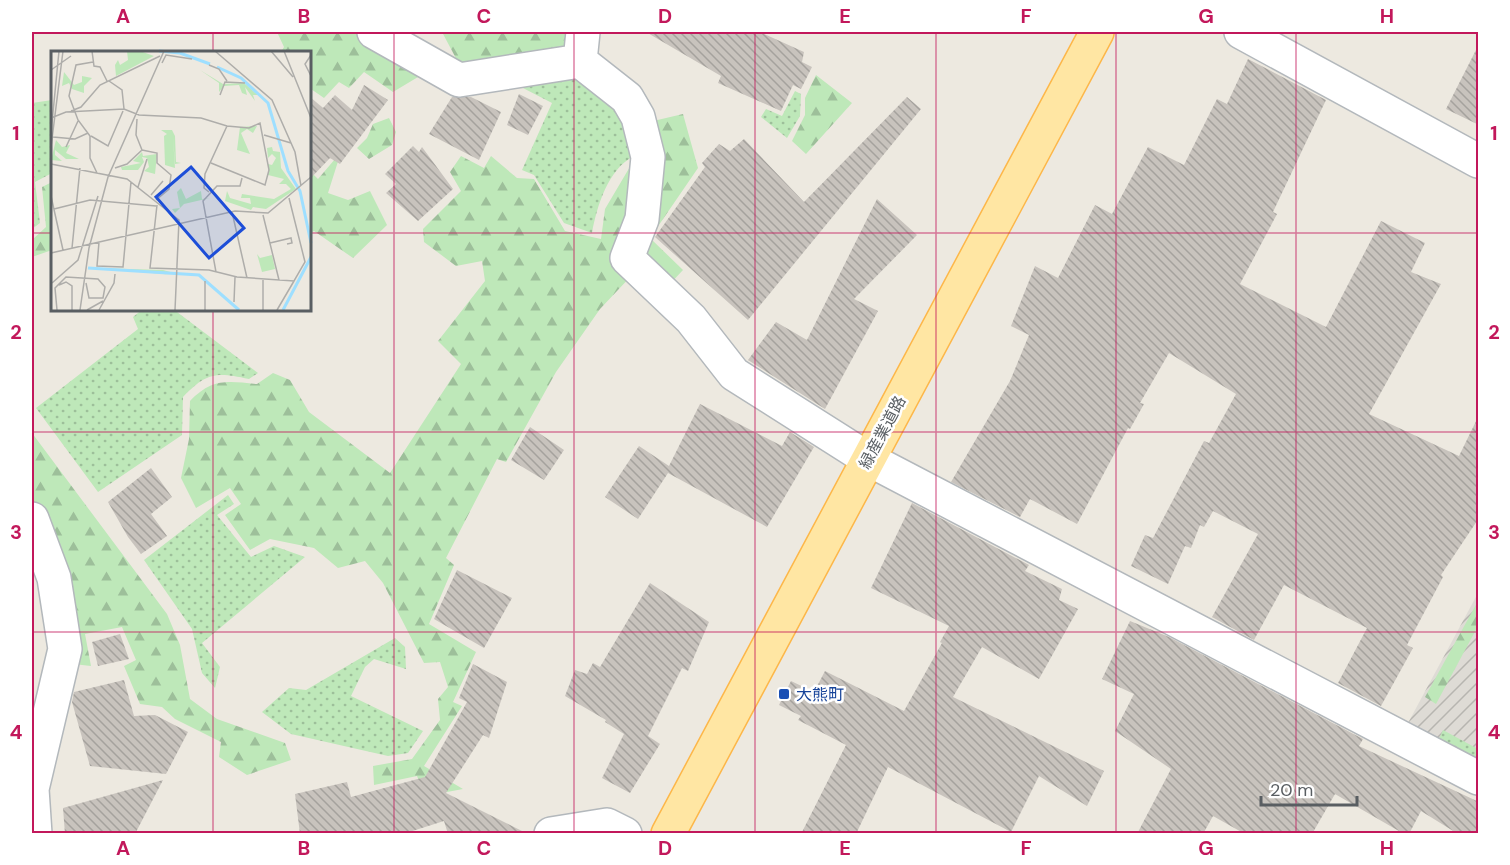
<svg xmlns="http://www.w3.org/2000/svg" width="1510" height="865" font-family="'DM Sans','Noto Sans JP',sans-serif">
<defs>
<pattern id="industrial-furrows" width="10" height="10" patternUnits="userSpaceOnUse" patternTransform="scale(1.5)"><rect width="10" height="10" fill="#dedbd5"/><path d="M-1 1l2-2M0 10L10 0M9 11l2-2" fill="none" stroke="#b7b5b0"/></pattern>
<pattern id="grass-dots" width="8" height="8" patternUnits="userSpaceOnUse" patternTransform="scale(1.5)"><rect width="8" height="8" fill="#bee8b9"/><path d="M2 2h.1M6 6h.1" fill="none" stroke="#9dbf9a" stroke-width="1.8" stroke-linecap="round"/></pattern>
<pattern id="forest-firs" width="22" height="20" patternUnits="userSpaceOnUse" patternTransform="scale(1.5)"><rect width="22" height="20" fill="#bee8b9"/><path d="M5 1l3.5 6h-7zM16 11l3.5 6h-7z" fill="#9dbf9a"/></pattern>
<pattern id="building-back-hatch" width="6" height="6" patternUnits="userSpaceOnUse" patternTransform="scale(1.5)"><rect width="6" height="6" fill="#c8c3bd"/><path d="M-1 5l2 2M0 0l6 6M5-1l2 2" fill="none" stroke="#a5a29d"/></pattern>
</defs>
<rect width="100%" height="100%" fill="#ede9e0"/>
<path fill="url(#industrial-furrows)" d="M 1478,593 L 1478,761 L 1408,723 Z"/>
<path fill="url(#grass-dots)" d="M 576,77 L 620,107 L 634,156 C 608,169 597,206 592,233 L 564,223 L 534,175 L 522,170 L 552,103 L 521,87 L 522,81 Z
M 795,91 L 801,94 L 800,116 L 787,138 L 761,117 L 766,109 L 782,116 Z
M 52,100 L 52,173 L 35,182 L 40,223 L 32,229 L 32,103 Z
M 143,309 L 173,309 L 258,373 L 249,379 C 216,372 207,372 183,397 L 182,435 L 98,492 L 36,408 L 138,329 L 133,317 Z
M 228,495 L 234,504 L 217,515 L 251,557 L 274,546 L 305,557 L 202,643 L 220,667 L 215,688 L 202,673 L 192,629 L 144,560 Z
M 395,638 L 405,647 L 406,669 L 374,659 L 365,667 L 351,696 L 423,731 L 408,753 L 388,756 L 291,734 L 262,712 L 289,688 L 306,690 Z
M 1443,730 L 1478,749 L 1478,762 L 1438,741 Z"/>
<path fill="url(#forest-firs)" d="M 277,32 L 362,32 L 428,71 L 393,92 L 364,72 L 349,88 L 339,82 L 324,98 L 311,89 L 309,91 L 309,52 L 281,52 L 284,47 Z
M 442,32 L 566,32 L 568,52 L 459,64 Z
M 816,75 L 852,103 L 806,154 L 792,141 L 805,115 L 805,98 Z
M 683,114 L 698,168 L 650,238 L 683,270 L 668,286 L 635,256 L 649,122 Z
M 389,118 L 396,132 L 392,145 L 369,159 L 357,148 L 367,138 L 373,124 Z
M 341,152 L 328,193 L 348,200 L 370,191 L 387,225 L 353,258 L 314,231 L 309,234 L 309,170 L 318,179 Z
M 461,156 L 484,168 L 491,156 L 517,178 L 534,179 L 565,231 L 601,239 L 605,209 L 631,165 L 644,160 L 634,273 L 600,309 L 556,372 L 506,462 L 497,459 L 446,558 L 454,565 L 429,624 L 476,652 L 453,702 L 462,706 L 424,766 L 463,789 L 431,795 L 429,808 L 417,776 L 374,785 L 373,766 L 412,759 L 440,720 L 438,699 L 448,687 L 440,662 L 424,663 L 383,583 L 365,561 L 338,568 L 314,548 L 270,539 L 250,550 L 225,515 L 241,504 L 230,488 L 196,508 L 181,478 L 189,439 L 190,401 C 212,378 227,381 257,384 L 273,373 L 290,380 L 309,412 L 390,473 L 461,364 L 438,341 L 485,281 L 482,261 L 456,266 L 424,242 L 423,229 L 461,191 L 450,172 Z
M 52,182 L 52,250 L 32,257 L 32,240 L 46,227 L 42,187 Z
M 32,433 L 167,614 L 180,645 L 190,699 L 217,719 L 285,743 L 291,760 L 247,775 L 219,757 L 221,742 L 175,719 L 162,707 L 140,704 L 124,666 L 136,660 L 122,627 L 85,634 L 91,666 L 73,664 L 62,577 L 32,501 Z
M 1478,601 L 1478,626 L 1436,704 L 1425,697 Z"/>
<path fill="url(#building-back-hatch)" d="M 646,32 L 760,32 L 804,52 L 802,62 L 812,67 L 801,89 L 793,85 L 781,111 L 718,83 L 721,76 Z
M 1479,44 L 1479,125 L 1446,109 Z
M 1248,59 L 1326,100 L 1273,212 L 1277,214 L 1240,284 L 1326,327 L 1381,221 L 1425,243 L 1411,272 L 1441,284 L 1369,414 L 1459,456 L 1479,415 L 1479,518 L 1441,575 L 1443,577 L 1407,645 L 1413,648 L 1381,706 L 1338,683 L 1367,628 L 1284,585 L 1254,640 L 1212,617 L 1258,534 L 1213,511 L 1204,527 L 1200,525 L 1191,548 L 1185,546 L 1168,584 L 1131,566 L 1145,535 L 1153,538 L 1204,441 L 1209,443 L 1236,394 L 1169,353 L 1140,403 L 1144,404 L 1130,429 L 1128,428 L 1077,524 L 1030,499 L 1020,517 L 951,482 L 1010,381 L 1029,335 L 1011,326 L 1035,266 L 1058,278 L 1095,205 L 1112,214 L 1148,147 L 1184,165 L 1217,99 L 1227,104 Z
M 364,85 L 388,100 L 340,164 L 330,158 L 309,180 L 309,96 L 323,108 L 335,95 L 352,110 Z
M 519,94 L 543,106 L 528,135 L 507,125 Z
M 452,97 L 471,97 L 501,112 L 479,160 L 429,134 Z
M 907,97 L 921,109 L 748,320 L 655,237 L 705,167 L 702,163 L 719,144 L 730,151 L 744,139 L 804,202 Z
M 413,146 L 419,152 L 422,147 L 453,189 L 418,221 L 386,193 L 396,184 L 385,174 Z
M 877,199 L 917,235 L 854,299 L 878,311 L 825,409 L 748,360 L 776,322 L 807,340 Z
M 700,404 L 782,446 L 790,432 L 814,447 L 767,527 L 668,473 L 638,519 L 605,497 L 639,446 L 669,466 Z
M 530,427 L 564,450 L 544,480 L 511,460 Z
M 151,468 L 172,497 L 151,514 L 167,536 L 141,554 L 128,537 L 108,502 Z
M 912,503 L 1029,565 L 1025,571 L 1062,589 L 1059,600 L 1078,609 L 1039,679 L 982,647 L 953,697 L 1104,771 L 1087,806 L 1039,776 L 1011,832 L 888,767 L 856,834 L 801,834 L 846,745 L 798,720 L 801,716 L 779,705 L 791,681 L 814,692 L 825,671 L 904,711 L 942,643 L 940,642 L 949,626 L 871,588 Z
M 457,570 L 512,598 L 484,648 L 434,619 Z
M 650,583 L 709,622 L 688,671 L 682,668 L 648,736 L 660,744 L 630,793 L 602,778 L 624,734 L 605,722 L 606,720 L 565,696 L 575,670 L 587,674 L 593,663 L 600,667 Z
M 1130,621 L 1169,637 L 1363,739 L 1359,746 L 1479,802 L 1479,834 L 1458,834 L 1421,811 L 1409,834 L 1404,834 L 1335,794 L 1312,834 L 1245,834 L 1213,816 L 1203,834 L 1137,834 L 1171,769 L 1115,731 L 1134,694 L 1102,679 Z
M 120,634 L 129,659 L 98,666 L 92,642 Z
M 473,664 L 507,682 L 489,738 L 483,735 L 446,793 L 528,834 L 448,834 L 444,821 L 403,834 L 300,834 L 295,794 L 347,782 L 351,797 L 425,777 L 467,702 L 459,698 Z
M 124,680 L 134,716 L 155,715 L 188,732 L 166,774 L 90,766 L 72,702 L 74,692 Z
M 163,780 L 135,834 L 65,834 L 63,808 Z"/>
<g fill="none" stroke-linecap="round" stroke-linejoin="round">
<defs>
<path id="minor" d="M 374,32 L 459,80 L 580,61
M 583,32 L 580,61 L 627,98 L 638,117 L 648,157 L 642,219 L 627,258 L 691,319 L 734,374 L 868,459 L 1478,778
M 1241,32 L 1478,161
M 32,519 L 54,578 L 65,649 L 32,789 L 35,834
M 551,834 L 607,825 L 625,834"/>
<path id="major" d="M 668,834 L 1097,32"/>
</defs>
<use href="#minor" stroke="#b3b8bc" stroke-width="36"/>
<use href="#major" stroke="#fdb749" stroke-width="36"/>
<use href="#minor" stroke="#fff" stroke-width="33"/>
<use href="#major" stroke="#ffe6a3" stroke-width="33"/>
</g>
<path fill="none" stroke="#c2185b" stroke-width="1.5" stroke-opacity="0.55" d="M 213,32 L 213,52M 394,32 L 394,834M 574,32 L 574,834M 755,32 L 755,834M 936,32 L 936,834M 1116,32 L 1116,834M 1296,32 L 1296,834M 32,233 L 52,233M 309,233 L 1478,233M 213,309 L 213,834M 32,432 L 1478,432M 32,632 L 1478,632"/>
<rect fill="#1a4fb4" stroke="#fff" stroke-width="2" x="778" y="688" width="12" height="12" rx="3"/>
<g text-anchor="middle" stroke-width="5" stroke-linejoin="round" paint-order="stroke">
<g font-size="16" fill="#595e62" stroke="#fff">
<text transform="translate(882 432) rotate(-62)" y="6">緑産業道路</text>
</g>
<g font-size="16" fill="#164399" stroke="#fff" text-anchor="start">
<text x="796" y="700">大熊町</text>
</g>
</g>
<g transform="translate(51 51)">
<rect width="260" height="260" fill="#ede9e0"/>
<path d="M 110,79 L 121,79 L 124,85 L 125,111 L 130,112 L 124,113 L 122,86 L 124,117 L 114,114 L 113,85 L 116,83 ZM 45,217 L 112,219 L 123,222 L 96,221 L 123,224 Z" fill="#bee8b9"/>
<path d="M 76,0 L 89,0 L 103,5 L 65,25 L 64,14 L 67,9 L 69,14 L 77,9 ZM 149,19 L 172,33 L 193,32 L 207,44 L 202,44 L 204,50 L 194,36 L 196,44 L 191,42 L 188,34 L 173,35 L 168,41 L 168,32 ZM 13,21 L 23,34 L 31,31 L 31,25 L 41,27 L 33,35 L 33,42 L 21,38 L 18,32 L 11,35 ZM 206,75 L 202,82 L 196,78 L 190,82 L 199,103 L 186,99 L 189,76 ZM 5,89 L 11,96 L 19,94 L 15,102 L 28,108 L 15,108 L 4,99 L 4,104 L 11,110 L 0,109 ZM 221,96 L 222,100 L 229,101 L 230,117 L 245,138 L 215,158 L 202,156 L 200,159 L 174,150 L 176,140 L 179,147 L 200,153 L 199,147 L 190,147 L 191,143 L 223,148 L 240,138 L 235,133 L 228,133 L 233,128 L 217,124 L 217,113 L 221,114 L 225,107 L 221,103 L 217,107 L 216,97 ZM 91,101 L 92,105 L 106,103 L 104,123 L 93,120 L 98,116 L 96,107 L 91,106 L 93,111 L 87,119 L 71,119 L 70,116 L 90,112 L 82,110 ZM 130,137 L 135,148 L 150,140 L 151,148 L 159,147 L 133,153 L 124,162 L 121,158 L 129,157 L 126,141 ZM 206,203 L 209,207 L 221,204 L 224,218 L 211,221 Z" fill="#bee8b9"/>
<path fill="none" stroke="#9edfff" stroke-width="3" d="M 108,0 L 129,2 L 159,13M 166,16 L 190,27 L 217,52 L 237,120 L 249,140 L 260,192M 37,217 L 148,224 L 188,259M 232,259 L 260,206"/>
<path fill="none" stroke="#aeadaa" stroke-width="1.5" d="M 41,0 L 43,15 L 49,16 L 56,30M 164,0 L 221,49 L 244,101 L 250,135M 220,0 L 242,26M 233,0 L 260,67M 260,4 L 254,13 L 260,25M 42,11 L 25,14 L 18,45 L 27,69 L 39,85 L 39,107 L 46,122M 111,12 L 115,4 L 141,8M 158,14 L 168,18 L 176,30M 0,19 L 20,5M 0,27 L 0,50M 58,30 L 71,39 L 73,58M 169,44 L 174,31 L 194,32M 20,60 L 30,56 L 49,34 L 109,5M 0,67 L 15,61 L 73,58 L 88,64 L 150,67 L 176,75 L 198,77 L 209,72 L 218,119 L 214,134 L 160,112M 86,68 L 85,84 L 91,99M 0,82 L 8,0M 213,84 L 240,92M 40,85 L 57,95 L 72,60M 2,86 L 24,88 L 37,82M 0,96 L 12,0M 15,96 L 27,70M 91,99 L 106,102 L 106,112 L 120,124 L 118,138 L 105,149M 0,113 L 76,128 L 128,169 L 124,259M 64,117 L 76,113 L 91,99M 87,136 L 96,108M 158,141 L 153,137 L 154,123 L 176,75M 100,144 L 112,130M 0,145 L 12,199M 106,154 L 99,217 L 158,219 L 186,226 L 243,230 L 254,211 L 238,147M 3,158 L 39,149 L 105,155M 181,161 L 196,227M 212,164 L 228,229M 48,191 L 46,215 L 72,216 L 80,131M 219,192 L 240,187 L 241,192 L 236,193M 21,197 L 29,117M 0,202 L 184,160 L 217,162 L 260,126M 165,221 L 152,150 L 166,135 L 189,135 L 191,127M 212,229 L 212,259M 1,232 L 27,209 L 47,145M 8,234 L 15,231 L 21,235 L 21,259M 183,251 L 184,226M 6,259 L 4,237 L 15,226 L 47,228 L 54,236 L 52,247 L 38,247 L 35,232M 29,259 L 38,197 L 57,126 L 113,0M 36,259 L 52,250M 48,259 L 63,232 L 64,223M 154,259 L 154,230M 226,259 L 243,230"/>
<path fill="#1d4ed8" fill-opacity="0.15" stroke="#1d4ed8" stroke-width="3" d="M 140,116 L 193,177 L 158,207 L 105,146 Z"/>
<rect width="260" height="260" fill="none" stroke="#595e62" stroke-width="3"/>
</g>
<rect width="1510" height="865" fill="none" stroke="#ffffff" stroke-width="66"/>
<path d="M1261 796v9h96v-9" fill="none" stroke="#595e62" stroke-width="3"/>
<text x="1270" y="796" font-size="18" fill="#595e62" stroke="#ffffff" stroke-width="4.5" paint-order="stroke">20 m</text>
<rect x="33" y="33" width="1444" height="799" fill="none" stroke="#c2185b" stroke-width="2"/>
<g font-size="20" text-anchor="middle" font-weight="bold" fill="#c2185b">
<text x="123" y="23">A</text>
<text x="304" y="23">B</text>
<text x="484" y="23">C</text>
<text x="665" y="23">D</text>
<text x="845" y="23">E</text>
<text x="1026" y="23">F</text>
<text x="1206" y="23">G</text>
<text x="1387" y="23">H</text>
<text x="16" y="140">1</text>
<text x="1494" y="140">1</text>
<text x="16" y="339">2</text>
<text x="1494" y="339">2</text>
<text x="16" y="539">3</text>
<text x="1494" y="539">3</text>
<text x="16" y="739">4</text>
<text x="1494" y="739">4</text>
<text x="123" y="855">A</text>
<text x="304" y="855">B</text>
<text x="484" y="855">C</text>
<text x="665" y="855">D</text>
<text x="845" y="855">E</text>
<text x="1026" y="855">F</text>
<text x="1206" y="855">G</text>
<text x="1387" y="855">H</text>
</g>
</svg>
